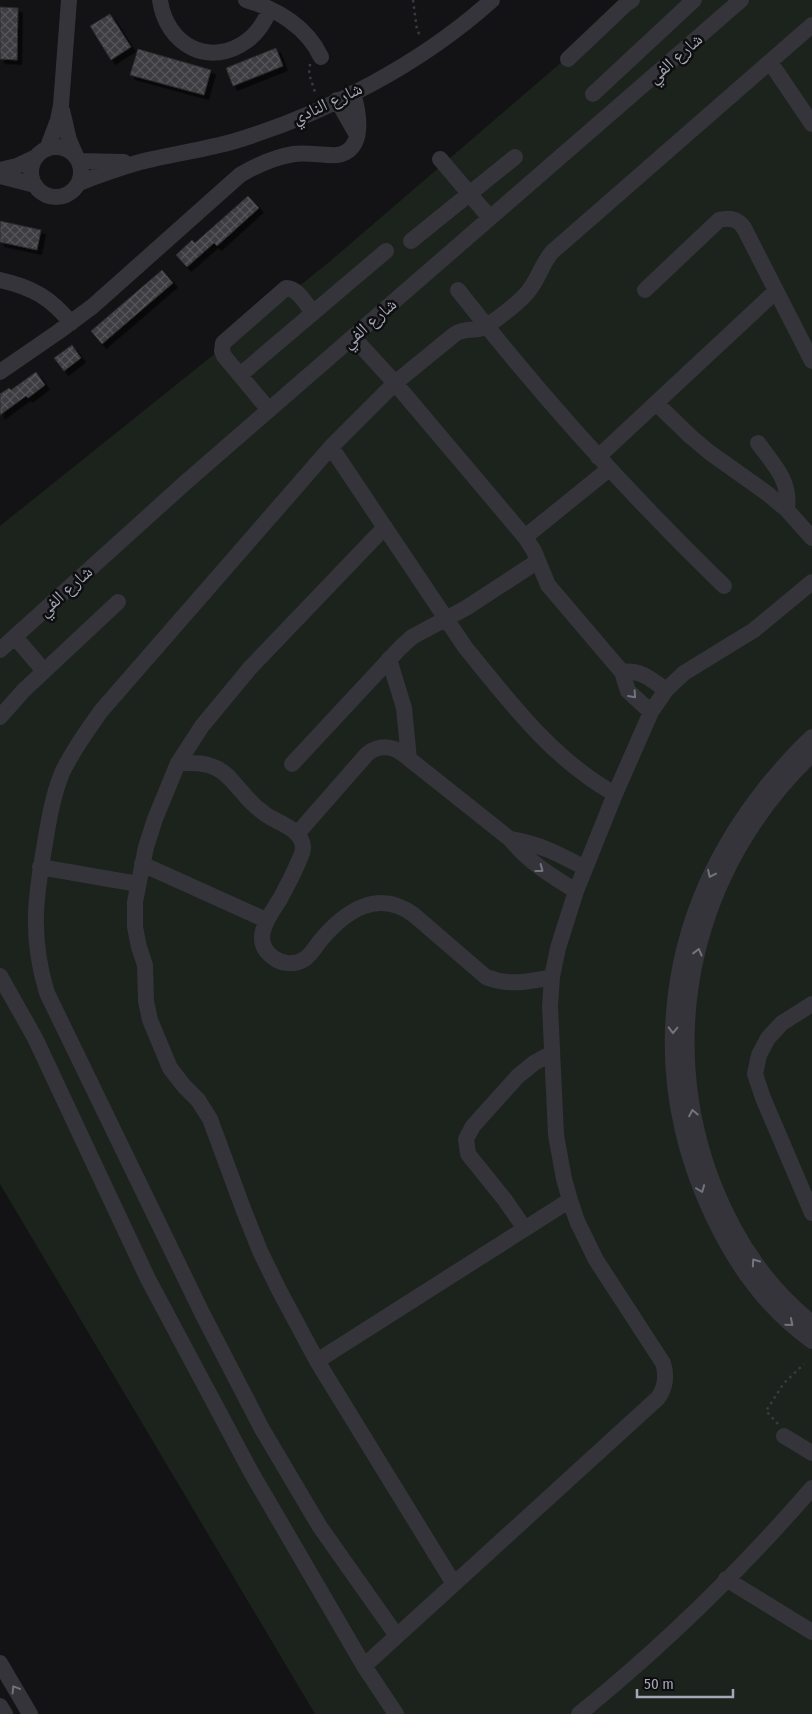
<svg xmlns="http://www.w3.org/2000/svg" width="812" height="1714" font-family="'Fira Sans Condensed','Noto Naskh Arabic',sans-serif">
<defs>
<pattern id="building-cross-hatch" width="8" height="8" patternUnits="userSpaceOnUse" patternTransform="scale(1.25)"><rect width="8" height="8" fill="#3d3d42"/><path d="M0 0l8 8M0 8l8-8" fill="none" stroke="#56565b"/></pattern>
<filter id="shadow"><feDropShadow dx="4.5" dy="4.5" stdDeviation="0" flood-color="#0009"/></filter>
</defs>
<rect width="100%" height="100%" fill="#131315"/>
<path fill="#1b231c" d="M 634,0 L 812,0 L 812,1714 L 315,1714 L 0,1184 L 0,526 L 328,263 Z"/>
<path fill="url(#building-cross-hatch)" stroke="#2d2d31" filter="url(#shadow)" d="M 0,7 L 18,8 L 17,60 L 0,59 Z
M 110,14 L 131,47 L 111,60 L 90,26 Z
M 276,48 L 283,66 L 233,86 L 226,68 Z
M 138,49 L 211,70 L 204,95 L 130,75 Z
M 248,196 L 259,208 L 217,246 L 214,243 L 187,267 L 176,255 L 192,240 L 195,243 Z
M 0,221 L 41,230 L 37,250 L 0,242 Z
M 162,270 L 173,283 L 102,344 L 91,331 Z
M 72,345 L 81,358 L 64,371 L 54,358 Z
M 36,372 L 45,385 L 28,398 L 26,396 L 0,415 L 0,394 L 9,388 L 11,390 Z"/>
<g fill="none" stroke-linecap="round" stroke-linejoin="round">
<path stroke="#3a3b41" stroke-width="2.5" stroke-dasharray="2.5 4" stroke-linecap="butt" d="M 413,0 L 417,30 L 421,37
M 310,64 L 309,74 L 316,95
M 778,1424 L 766,1411 L 784,1383 L 804,1364"/>
<path stroke="#34343a" stroke-width="16" d="M 160,0 C 166,45 210,69 248,40 C 259,32 265,21 270,9
M 246,0 C 277,9 307,27 321,57
M 568,59 L 626,4 L 632,0
M 770,62 L 812,124
M 593,94 L 694,0
M 337,100 L 357,135
M 62,110 L 69,140 L 76,156
M31 172a25 25 0 1 1 50 0a25 25 0 1 1-50 0Z
M 47,149 L 58,120 L 61,105 L 69,0
M 440,159 L 490,218
M 79,161 L 124,162
M 0,170 L 17,166 L 36,157
M 0,176 L 35,185
M 79,183 C 99,175 119,168 140,162 C 171,154 204,150 235,141 C 327,113 421,64 492,0
M 411,241 L 515,157
M 0,280 C 32,287 51,298 71,323
M 458,290 C 540,395 628,493 724,586
M 645,290 L 719,220 C 730,217 738,219 744,228 L 812,361
M 353,337 L 395,383 L 525,537 L 534,551 L 548,585 L 622,672 L 628,691 L 651,712
M 0,372 L 58,332 L 93,306 L 240,175 C 257,165 274,157 294,154 C 308,152 323,156 337,155 C 366,151 359,113 353,93
M 240,375 L 386,251
M 656,403 L 690,436 L 709,452 L 768,494 L 787,510 L 812,538
M 269,410 L 224,356 L 222,351 L 223,343 L 286,288 C 298,288 306,304 313,313
M 758,443 C 774,465 791,481 787,510
M 331,447 L 465,647 C 509,701 553,760 615,794
M 598,457 L 776,291
M 385,527 L 250,668 L 202,726 L 178,763 L 155,819 L 146,847 L 135,902 L 135,927 L 139,947 L 145,965 L 146,1001 L 150,1020 L 170,1068 L 184,1086 L 198,1100 L 210,1119 L 244,1211 L 260,1251 L 279,1290 L 317,1361 L 454,1584
M 525,537 L 609,469
M 15,637 L 44,671
M 0,650 L 186,482 L 741,0
M 389,659 L 404,708 L 409,759
M 622,672 C 640,669 652,680 666,690
M 0,717 L 24,690 L 118,602
M 812,737 C 795,752 781,769 766,787 C 667,911 644,1066 711,1212 C 735,1264 765,1307 812,1341
M 812,754 C 695,866 654,1034 714,1186 C 735,1239 767,1287 812,1323
M 178,763 C 191,763 204,762 216,768 C 228,773 234,784 243,793 C 249,801 257,808 265,814 C 278,823 302,829 303,847 C 303,854 299,860 297,865 C 292,877 286,888 280,899 C 269,917 249,941 274,958 C 282,964 294,965 303,960 C 311,956 315,947 320,941 C 345,911 378,888 414,915 L 486,977 C 509,986 528,982 552,977
M 292,764 L 400,648 L 412,637 L 466,608 L 538,561
M 297,834 L 367,754 C 378,745 391,745 403,754 L 510,839 C 530,863 550,875 576,891
M 510,839 C 540,844 559,854 585,868
M 142,864 L 266,920
M 40,867 L 138,884
M 0,976 L 35,1038 L 148,1279 L 251,1472 L 364,1666 L 396,1714
M 812,1004 L 782,1023 L 768,1038 L 759,1055 L 755,1074 L 763,1098 L 812,1213
M 525,1229 L 505,1200 L 468,1154 L 466,1139 L 473,1126 L 518,1076 L 534,1063 L 552,1053
M 317,1361 L 570,1200
M 784,1436 L 812,1453
M 726,1579 L 812,1632
M 397,1636 L 320,1527 L 262,1429 L 202,1313 L 47,993 C 30,937 35,899 45,843 C 49,819 53,795 62,773 C 72,751 87,731 101,711 L 331,447 L 395,383 L 455,334 C 465,327 475,332 485,327 C 496,320 523,300 530,289 C 539,277 542,264 552,252 L 812,25
M 0,1663 L 30,1714
M 364,1666 L 658,1398 C 666,1387 667,1376 663,1363 L 596,1260 L 577,1221 L 570,1200 L 564,1179 L 556,1135 L 550,1006 L 552,977 L 558,948 L 576,891 L 615,794 L 651,712 L 666,690 L 684,673 L 754,630 L 812,582
M 0,1706 L 5,1714
M 579,1714 C 663,1646 741,1570 812,1488"/>
</g>
<defs><path id="oneway-chevron" d="M-2-3.5L2.5 0L-2 3.5" fill="none" stroke-width="1.6" stroke-linecap="round" stroke-linejoin="round" transform="scale(1.25)"/></defs>
<g stroke="#72747e">
<use href="#oneway-chevron" transform="translate(633 695) rotate(48)"/>
<use href="#oneway-chevron" transform="translate(540 869) rotate(37)"/>
<use href="#oneway-chevron" transform="translate(711 874) rotate(115)"/>
<use href="#oneway-chevron" transform="translate(698 952) rotate(-76)"/>
<use href="#oneway-chevron" transform="translate(673 1030) rotate(91)"/>
<use href="#oneway-chevron" transform="translate(693 1113) rotate(-101)"/>
<use href="#oneway-chevron" transform="translate(701 1189) rotate(69)"/>
<use href="#oneway-chevron" transform="translate(755 1262) rotate(-125)"/>
<use href="#oneway-chevron" transform="translate(790 1323) rotate(40)"/>
<use href="#oneway-chevron" transform="translate(15 1689) rotate(-121)"/>
</g>
<g text-anchor="middle" stroke-width="5" stroke-linejoin="round" paint-order="stroke">
<g font-size="18" fill="#a4a8b6" stroke="#0e0e10">
<text transform="translate(675 58) rotate(-41)" y="6">شارع الفي</text>
<text transform="translate(327 103) rotate(-25)" y="6">شارع النادي</text>
<text transform="translate(369 323) rotate(-41)" y="6">شارع الفي</text>
<text transform="translate(65 591) rotate(-42)" y="6">شارع الفي</text>
</g>
</g>
<path d="M637 1689v8h96v-8" fill="none" stroke="#a4a8b6" stroke-width="2.5"/>
<text x="644" y="1689" font-size="15" fill="#a4a8b6" stroke="#0e0e10" stroke-width="4" paint-order="stroke">50 m</text>
</svg>
